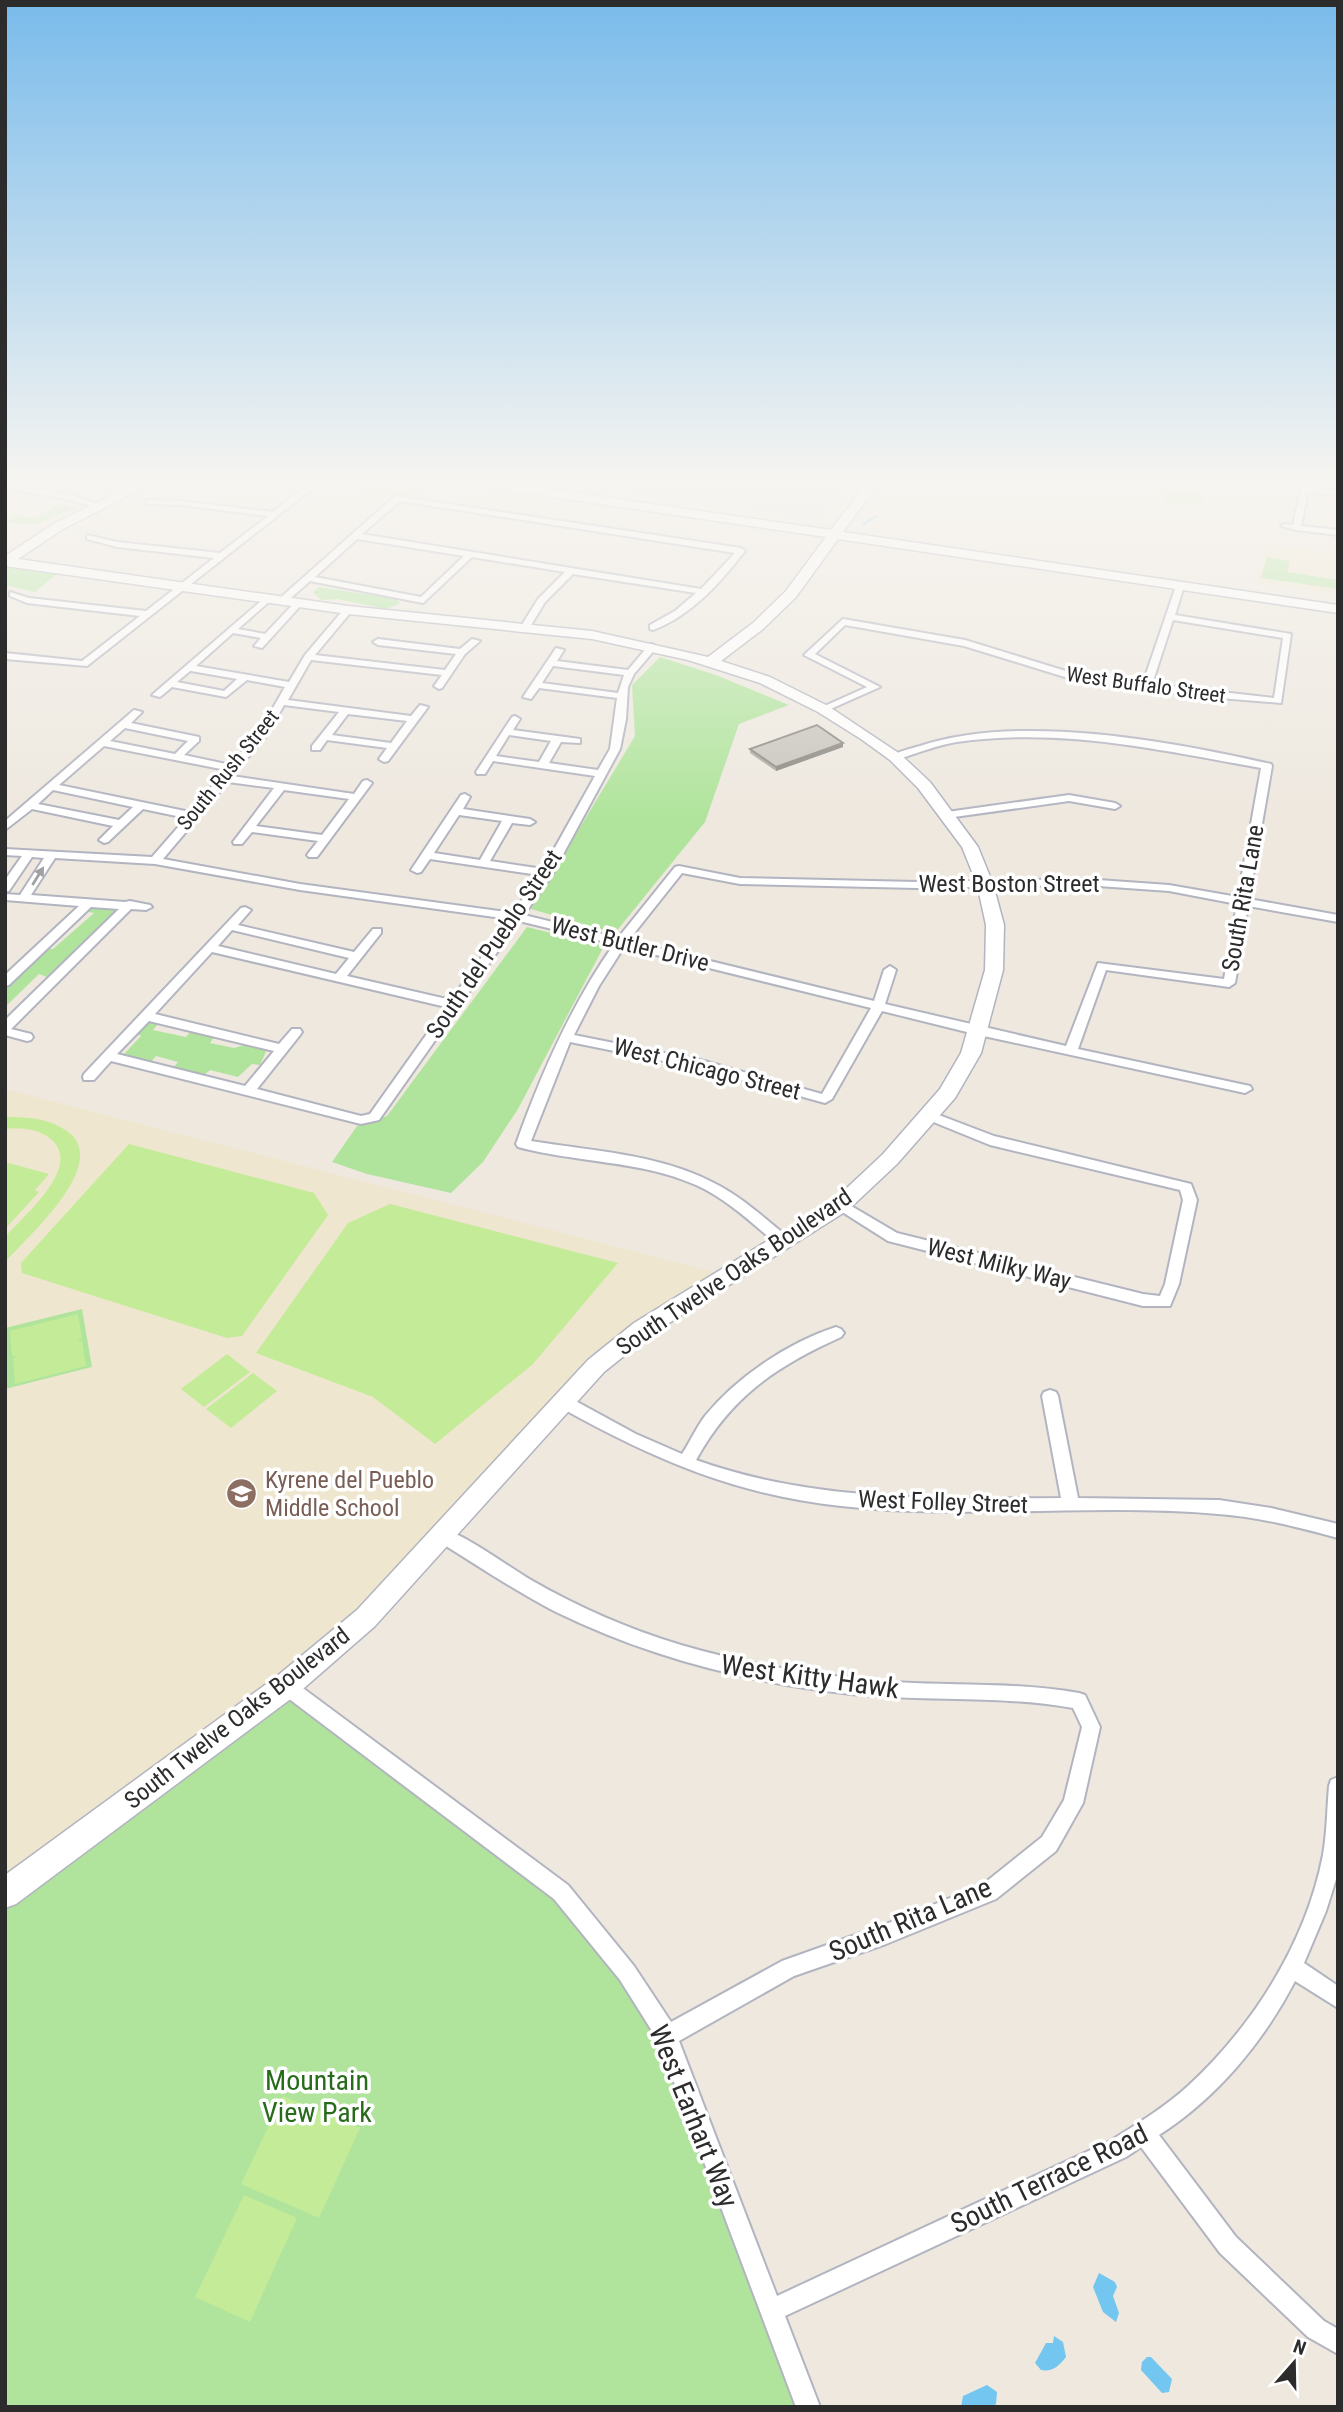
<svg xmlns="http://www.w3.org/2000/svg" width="1343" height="2412" font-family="'Roboto Condensed',sans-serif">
<rect width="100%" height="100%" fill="#eee8df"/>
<path fill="#e2dfe6" d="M 553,480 L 851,480 L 823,515 L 811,519 Z"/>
<path fill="#efe6cf" d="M 1266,544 L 1338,555 L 1338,594 L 1257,582 Z
M 5,1089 L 726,1275 L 642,1329 L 366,1618 L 5,1893 Z"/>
<path fill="#b0e49c" d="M 416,480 L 427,484 L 417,495 C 398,495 381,497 361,494 C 368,476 400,481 416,480 Z
M 1152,484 L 1195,490 L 1195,493 L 1208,500 C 1193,506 1180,507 1165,503 L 1164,494 L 1151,487 Z
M 59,504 L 78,507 L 35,525 L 5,522 L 14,515 L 34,518 Z
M 1267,557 L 1290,561 L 1287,572 L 1338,580 L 1338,589 L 1261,578 Z
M 9,567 L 58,573 L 35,592 L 9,586 L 5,588 L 5,570 Z
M 319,587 L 395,599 L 400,603 L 387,609 L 337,599 L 321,600 L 313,592 Z
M 660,657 L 716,675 L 789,705 L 739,724 L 705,822 L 615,933 L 531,909 L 635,736 L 632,685 Z
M 105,905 L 117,909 L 47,977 L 39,974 L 5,1007 L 5,986 L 46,949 L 53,949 L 94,913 L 84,911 L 91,907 Z
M 527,927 L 604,946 L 518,1109 L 483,1162 L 451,1193 L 367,1174 L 332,1162 L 357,1126 L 387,1116 Z
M 154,1021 L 158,1024 L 153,1030 L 186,1037 L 191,1031 L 214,1037 L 210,1043 L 234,1048 L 245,1045 L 267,1049 L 260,1065 L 252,1064 L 238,1077 L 210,1070 L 203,1076 L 174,1067 L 178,1062 L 156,1056 L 151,1062 L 124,1054 L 141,1036 L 134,1032 L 141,1024 Z
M 82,1309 L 92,1367 L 5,1389 L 5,1328 Z
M 286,1686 L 561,1892 L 667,2036 L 808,2407 L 5,2407 L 5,1893 Z"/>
<path fill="#c3eb98" d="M 5,1117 C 28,1117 48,1118 67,1131 C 112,1163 28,1236 5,1262 L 5,1237 C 24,1215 82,1168 52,1140 C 40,1129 20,1127 5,1129 Z
M 129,1144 L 314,1193 L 328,1215 L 242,1336 L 227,1338 L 22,1273 L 21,1263 Z
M 5,1162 L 49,1174 L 35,1190 L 39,1192 L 5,1229 Z
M 390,1204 L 618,1263 L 533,1364 L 435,1444 L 373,1397 L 256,1353 L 348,1223 Z
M 78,1314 L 82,1338 L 77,1340 L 82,1341 L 86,1366 L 15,1384 L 13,1358 L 17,1357 L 12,1356 L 10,1331 Z
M 227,1354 L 250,1372 L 204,1407 L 181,1389 Z
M 253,1373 L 277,1391 L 231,1428 L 206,1409 Z
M 283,2096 L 360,2128 L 319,2218 L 241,2184 Z
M 244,2195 L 297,2218 L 250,2322 L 195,2297 Z"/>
<path fill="#73c6ef" d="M 1099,2273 L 1115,2282 L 1117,2287 L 1113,2296 L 1119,2313 L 1116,2322 L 1103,2312 L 1093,2287 Z
M 1054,2336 L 1063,2342 L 1066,2357 C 1058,2367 1052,2372 1041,2370 L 1035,2363 L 1046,2343 L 1053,2343 Z
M 1147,2357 L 1151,2357 L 1172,2379 L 1169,2392 L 1162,2393 L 1141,2370 L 1142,2362 Z
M 987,2385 L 997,2392 L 996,2404 L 991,2407 L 961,2407 L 963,2396 Z"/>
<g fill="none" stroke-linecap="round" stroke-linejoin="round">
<path stroke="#73c6ef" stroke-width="2.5" d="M 863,525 L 876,516"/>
<defs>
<path id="street" d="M 62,480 L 71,480 L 53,492 L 74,496 L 102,506 L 98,508 L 70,500 L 5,488 L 5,484 L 45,491 Z
M 314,480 L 323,480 L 87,666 L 5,659 L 5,653 L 82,661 L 140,616 L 27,603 L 10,596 L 10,592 L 29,598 L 146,611 L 214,558 L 117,547 L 87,539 L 87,535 L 117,542 L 220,553 L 268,516 L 181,505 L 150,504 L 147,504 L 147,500 L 181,501 L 273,512 Z
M 1303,480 L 1311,480 L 1309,487 L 1338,491 L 1338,495 L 1308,492 L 1301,526 L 1338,530 L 1338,535 L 1296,530 L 1281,526 L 1285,524 L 1293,525 Z
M 395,496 L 741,548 L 745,551 C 721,582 691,616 653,630 L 650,629 L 650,625 L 675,611 L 696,593 L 573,574 L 545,602 L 528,630 L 525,631 L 520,628 L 538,599 L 565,572 L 472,557 L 423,603 L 310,581 L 285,603 L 279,603 L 279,599 ZM 400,501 L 735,553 L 701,589 L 362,534 ZM 357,539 L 464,556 L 421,597 L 315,577 Z
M 1180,583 L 1184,586 L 1175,615 L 1291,634 L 1281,703 L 1194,696 L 1068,678 L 964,646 L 845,625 L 815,654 L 880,687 L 826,711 L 818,709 L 867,687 L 804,655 L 843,619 L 965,640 L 1069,672 L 1143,683 L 1176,586 ZM 1173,620 L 1283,638 L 1274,698 L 1152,684 Z
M 268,595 L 272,598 L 271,600 L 238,629 L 265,634 L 296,601 L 303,603 L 262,648 L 254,646 L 261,638 L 233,633 L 196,666 L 289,682 L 305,655 L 345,608 L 348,607 L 352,610 L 351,612 L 315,655 L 445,670 L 456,654 L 378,645 L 373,642 L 378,639 L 460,649 L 472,639 L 480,641 L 465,654 L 442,688 L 439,689 L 434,686 L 442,675 L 311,660 L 288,700 L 411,716 L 420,705 L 428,707 L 388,761 L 384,762 L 379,759 L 387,748 L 327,740 L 320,750 L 312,750 L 312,746 L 339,712 L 284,705 L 267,735 L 232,776 L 354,794 L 363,781 L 367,780 L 372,783 L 317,857 L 309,857 L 307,855 L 318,841 L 252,832 L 242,844 L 234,844 L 233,842 L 274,788 L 228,782 L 163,859 L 300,884 L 513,913 L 539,875 L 430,859 L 421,872 L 417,873 L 411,870 L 461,795 L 465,794 L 470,797 L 463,809 L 530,819 L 535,822 L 530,825 L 512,823 L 490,861 L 543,869 L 595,776 L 493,761 L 485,774 L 477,774 L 476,772 L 512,717 L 515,716 L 520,719 L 513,730 L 580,739 L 580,743 L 561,742 L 549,763 L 598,770 L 610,749 L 617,698 L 539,688 L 531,699 L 523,697 L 556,648 L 564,650 L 557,661 L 628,670 L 649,645 L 652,644 L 657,647 L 634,674 L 628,687 L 626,719 L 620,749 L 553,873 L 524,915 L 618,938 L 675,867 L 679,866 L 740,878 L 917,882 L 1084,879 L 1169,885 L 1238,897 L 1261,768 C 1161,750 1059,727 957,742 C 936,745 916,754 895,760 L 890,757 C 898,751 910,749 920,746 C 1019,713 1170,741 1271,764 L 1272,766 L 1249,899 L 1338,915 L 1338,922 L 1248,906 L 1235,983 L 1229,987 L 1106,970 L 1078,1049 L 1250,1086 L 1252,1089 L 1245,1093 L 979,1035 L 882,1011 L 832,1099 L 825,1103 L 703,1069 L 570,1042 L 531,1141 C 592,1151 659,1154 714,1183 C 742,1197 764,1218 788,1237 L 790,1241 L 788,1245 L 778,1245 C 752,1223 727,1199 696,1185 C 639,1160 577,1163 518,1147 L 516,1144 C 541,1074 571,1005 614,944 L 519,921 L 379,1120 L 361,1124 L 111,1061 L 94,1080 L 84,1080 L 83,1077 L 84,1074 L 241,908 L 245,907 L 251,910 L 238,925 L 354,952 L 373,929 L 381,929 L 381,933 L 347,976 L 451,1000 L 509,919 L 300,890 L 155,864 L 55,858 L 31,895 L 125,902 L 130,901 L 150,905 L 152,907 L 146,910 L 131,909 L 11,1029 L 31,1034 L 33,1037 L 31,1040 L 27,1041 L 5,1035 L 5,1020 L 119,909 L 91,907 L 9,985 L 5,986 L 5,975 L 79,906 L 5,900 L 5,894 L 20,895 L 44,858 L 32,857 L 9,891 L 5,892 L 5,880 L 22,856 L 5,855 L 5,849 L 152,857 L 186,818 L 143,809 L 108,842 L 104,843 L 99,840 L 113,826 L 32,809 L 5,830 L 5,821 L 134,710 L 142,712 L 131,723 L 199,737 L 199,741 L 184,755 L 231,765 L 259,732 L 285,687 L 247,680 L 226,697 L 172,687 L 160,697 L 152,695 ZM 553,666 L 624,675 L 618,693 L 542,683 ZM 190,671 L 191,671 L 237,679 L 224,691 L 177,682 ZM 348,714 L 407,721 L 391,743 L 332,735 ZM 125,728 L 188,741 L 175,754 L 110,741 ZM 509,735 L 551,741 L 539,762 L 496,756 ZM 104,746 L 226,770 L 190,812 L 59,785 ZM 53,790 L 133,807 L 119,820 L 38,804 ZM 284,790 L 349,799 L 322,835 L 256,826 ZM 459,815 L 502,821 L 480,860 L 434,853 ZM 682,873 L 740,884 L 917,888 L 1084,885 L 1169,891 L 1237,904 L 1224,979 L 1098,963 L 1066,1046 L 885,1004 L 896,970 L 890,966 L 884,970 L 874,1001 L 628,941 ZM 232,930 L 349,958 L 336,974 L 218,946 ZM 624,947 L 871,1008 L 822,1094 L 704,1061 L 574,1035 L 599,986 ZM 212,952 L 446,1007 L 370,1114 L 361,1116 L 257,1089 L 300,1035 L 302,1032 L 300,1029 L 292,1029 L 279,1044 L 155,1014 ZM 149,1021 L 274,1051 L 245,1086 L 117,1054 Z
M 1069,795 L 1115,803 L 1120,806 L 1115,809 L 1069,801 L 947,818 L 942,815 L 947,812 Z
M 931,1112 L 994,1136 L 1191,1184 L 1197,1200 L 1179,1284 L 1170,1306 L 1143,1306 L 888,1241 L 836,1208 L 834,1205 L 836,1202 L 841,1200 L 897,1233 L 1143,1294 L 1160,1296 L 1165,1284 L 1183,1200 L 1180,1190 L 990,1145 L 926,1119 L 924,1116 Z
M 836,1327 L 841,1329 L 844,1333 L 841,1337 C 777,1366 731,1396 696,1460 C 813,1502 939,1499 1061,1498 L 1042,1396 L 1044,1392 L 1050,1390 L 1056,1392 L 1058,1396 L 1078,1498 L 1219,1500 L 1271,1508 L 1338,1524 L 1338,1538 C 1298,1527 1259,1517 1218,1514 C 1093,1503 967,1520 841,1506 C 735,1495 651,1458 558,1406 L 556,1402 L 558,1398 L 564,1396 L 570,1398 L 636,1434 L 682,1454 C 690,1442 696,1428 705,1416 C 737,1377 787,1343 836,1327 Z
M 444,1529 C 470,1538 506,1565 531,1580 C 578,1607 628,1629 681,1645 C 750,1665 823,1677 894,1682 C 956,1686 1018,1682 1079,1693 L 1085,1695 L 1100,1727 L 1083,1803 L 1056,1851 L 996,1899 L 886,1944 L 794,1976 L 679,2041 L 777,2296 L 1110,2141 C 1137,2124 1165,2107 1188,2086 C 1253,2026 1306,1943 1323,1855 C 1327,1832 1327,1809 1329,1786 L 1331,1780 L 1338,1777 L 1338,1873 L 1326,1911 L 1304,1963 L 1338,1986 L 1338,2008 L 1295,1981 C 1264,2041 1217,2098 1159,2135 L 1236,2237 L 1324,2321 L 1338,2329 L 1338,2354 L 1308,2337 L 1220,2253 L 1141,2147 L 1126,2157 L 785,2316 L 820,2407 L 796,2407 L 659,2042 L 620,1980 L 554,1899 L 280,1692 L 277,1686 L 280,1680 L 286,1678 L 292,1680 L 568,1885 L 634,1966 L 671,2022 L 782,1961 L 886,1924 L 982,1885 L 1042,1837 L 1064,1800 L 1082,1727 L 1073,1708 C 1000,1695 925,1702 851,1694 C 749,1683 648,1657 556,1612 C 515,1591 477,1565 438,1541 L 436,1536 L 438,1531 Z"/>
<path id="secondary" d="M 144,480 L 159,480 L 63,529 L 18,559 L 348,606 L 592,631 L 708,657 L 753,623 L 786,591 L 826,537 L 464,484 L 458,480 L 488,480 L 831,530 L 869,480 L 881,480 L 843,532 L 1338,605 L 1338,613 L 838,539 L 796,597 L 763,629 L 721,661 L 770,677 L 828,706 L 900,754 L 930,782 L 978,847 L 993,884 L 1004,925 L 1003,970 L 981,1053 L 955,1098 L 897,1164 L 848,1210 L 650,1335 L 604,1372 L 375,1626 L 296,1695 L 16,1904 L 5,1908 L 5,1875 L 276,1677 L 357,1610 L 588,1360 L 634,1323 L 834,1200 L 883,1154 L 940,1089 L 961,1053 L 985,970 L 986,925 L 977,884 L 962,847 L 918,788 L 890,760 L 861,739 L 818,712 L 760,683 L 688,660 L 592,639 L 348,614 L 5,566 L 5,556 L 55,523 Z"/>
</defs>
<use href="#street" stroke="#b2b4c0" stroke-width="4"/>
<use href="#secondary" stroke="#b2b4c0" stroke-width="3"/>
<use href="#street" fill="#fff" fill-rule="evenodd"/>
<use href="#secondary" fill="#fff" fill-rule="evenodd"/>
</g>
<path fill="#ada9a3" d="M 843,743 L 843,747 L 776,771 L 750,753 L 750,749 Z"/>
<path fill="#8d8a85" d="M 843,743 L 843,747 L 776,771 L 776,767 Z"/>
<path fill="#c9c5be" stroke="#8d8a85" stroke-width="2" d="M 817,725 L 843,743 L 776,767 L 750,749 Z"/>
<defs><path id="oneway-solid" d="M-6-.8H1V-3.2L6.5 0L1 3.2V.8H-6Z" transform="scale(1.75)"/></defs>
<use fill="#a0a0a0" href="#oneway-solid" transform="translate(38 876) rotate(-58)"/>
<linearGradient id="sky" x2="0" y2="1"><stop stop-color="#79bbeb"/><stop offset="0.59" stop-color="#f7f5f1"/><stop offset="1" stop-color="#f7f5f1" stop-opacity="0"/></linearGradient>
<rect width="1343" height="818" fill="url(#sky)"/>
<defs>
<symbol id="school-disc" viewBox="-11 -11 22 22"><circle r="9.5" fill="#8d6e63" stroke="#fff"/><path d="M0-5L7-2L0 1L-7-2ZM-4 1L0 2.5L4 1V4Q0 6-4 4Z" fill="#fff"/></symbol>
</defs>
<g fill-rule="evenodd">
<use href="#school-disc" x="224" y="1476" width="35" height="35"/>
</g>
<g text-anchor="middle" stroke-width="7" stroke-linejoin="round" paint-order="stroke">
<g font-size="21" fill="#2c2c2c" stroke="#fff">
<text transform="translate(1146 685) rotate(8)" y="7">West Buffalo Street</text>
<text transform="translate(228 770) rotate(-51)" y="7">South Rush Street</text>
</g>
<g font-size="24" fill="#2c2c2c" stroke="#fff">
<text x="1009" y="892">West Boston Street</text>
<text transform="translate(1243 898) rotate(-80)" y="8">South Rita Lane</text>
<text transform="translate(494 944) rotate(-56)" y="8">South del Pueblo Street</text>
<text transform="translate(630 944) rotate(14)" y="8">West Butler Drive</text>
<text transform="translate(707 1069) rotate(14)" y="8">West Chicago Street</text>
<text transform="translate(999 1264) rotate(14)" y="8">West Milky Way</text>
<text transform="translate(734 1272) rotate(-34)" y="8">South Twelve Oaks Boulevard</text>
<text transform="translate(943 1502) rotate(2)" y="8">West Folley Street</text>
<text transform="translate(237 1718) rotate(-38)" y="8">South Twelve Oaks Boulevard</text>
</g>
<g font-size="24" fill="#785e54" stroke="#fff" text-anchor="start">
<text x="265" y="1488">Kyrene del Pueblo<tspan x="265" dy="28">Middle School</tspan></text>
</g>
<g font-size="28" fill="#2c2c2c" stroke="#fff">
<text transform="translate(810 1676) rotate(8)" y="10">West Kitty Hawk</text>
<text transform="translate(910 1919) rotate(-23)" y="10">South Rita Lane</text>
<text transform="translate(694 2116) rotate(68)" y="10">West Earhart Way</text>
<text transform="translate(1049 2178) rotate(-26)" y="10">South Terrace Road</text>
</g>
<g font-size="28" fill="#276b1b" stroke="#fff">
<text x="317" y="2090">Mountain<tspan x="317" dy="32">View Park</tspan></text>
</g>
</g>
<rect width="1343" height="2412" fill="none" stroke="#2c2c2c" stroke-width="14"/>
<g transform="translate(1294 2363) rotate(20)" stroke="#ffffff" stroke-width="5" paint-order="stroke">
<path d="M0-5L12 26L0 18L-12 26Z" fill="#2c2c2c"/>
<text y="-10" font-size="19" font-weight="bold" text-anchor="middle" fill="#2c2c2c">N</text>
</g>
</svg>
